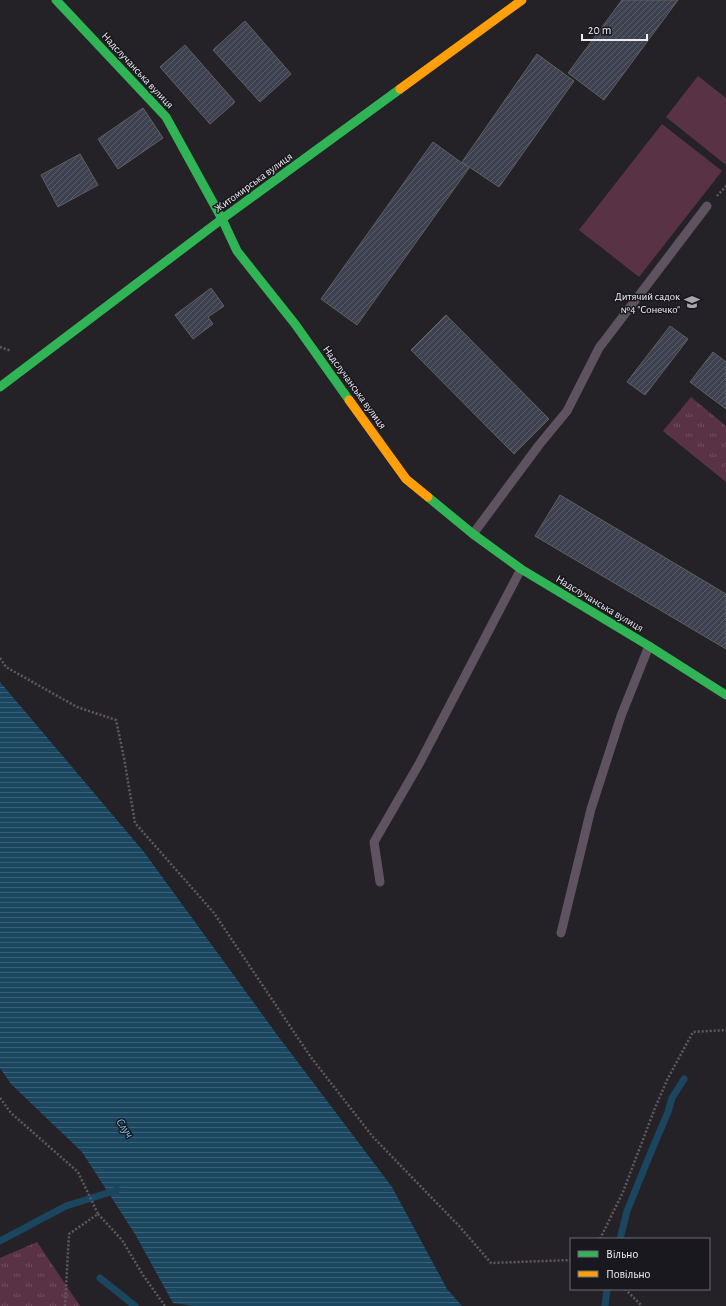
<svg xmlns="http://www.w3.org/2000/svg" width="726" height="1306" font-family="'Alegreya Sans',sans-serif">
<defs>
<pattern id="grass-tufts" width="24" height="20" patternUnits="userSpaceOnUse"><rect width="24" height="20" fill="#5a3245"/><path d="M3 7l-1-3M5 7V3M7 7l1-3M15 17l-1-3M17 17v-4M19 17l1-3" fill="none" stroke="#725060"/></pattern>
<pattern id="water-rules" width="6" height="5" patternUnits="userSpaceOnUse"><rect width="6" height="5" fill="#1b465f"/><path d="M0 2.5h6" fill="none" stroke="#3c6176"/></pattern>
<pattern id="building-hatch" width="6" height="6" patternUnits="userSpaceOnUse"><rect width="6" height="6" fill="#3d4150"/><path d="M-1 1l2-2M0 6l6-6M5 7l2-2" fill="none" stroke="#595d6a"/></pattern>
</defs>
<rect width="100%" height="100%" fill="#242227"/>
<path fill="url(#grass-tufts)" d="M 691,397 L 726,426 L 726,482 L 663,431 Z
M 37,1242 L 80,1306 L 0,1306 L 0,1258 Z"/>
<path fill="#5a3245" d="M 698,76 L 726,98 L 726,165 L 666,117 Z
M 662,124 L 722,171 L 639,277 L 579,230 Z"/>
<path fill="url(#water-rules)" d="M 0,682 L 144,852 L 278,1036 L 392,1187 L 447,1289 L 462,1306 L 193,1306 L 173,1303 L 135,1234 L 82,1152 L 11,1084 L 0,1068 Z"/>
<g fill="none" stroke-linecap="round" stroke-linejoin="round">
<path stroke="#1b465f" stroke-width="7" d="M 620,1239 L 627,1211 L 651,1152 L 668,1112 L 672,1098 L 684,1079
M 0,1241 L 66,1206 L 117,1190
M 100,1278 L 135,1306
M 605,1306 L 607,1289"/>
</g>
<path fill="url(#building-hatch)" stroke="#5f5f63" d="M 622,0 L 678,0 L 604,100 L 568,73 Z
M 245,21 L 291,74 L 260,102 L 213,50 Z
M 185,45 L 235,102 L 210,124 L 160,67 Z
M 537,54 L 574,81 L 499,187 L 462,162 Z
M 143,108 L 163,138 L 118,169 L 98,139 Z
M 433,142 L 469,168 L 357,325 L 321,299 Z
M 80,154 L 98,185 L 58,207 L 41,175 Z
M 211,288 L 224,306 L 208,317 L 213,324 L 193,339 L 175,315 Z
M 446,315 L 549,419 L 514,454 L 411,350 Z
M 670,326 L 688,339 L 645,395 L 627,382 Z
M 713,352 L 726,362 L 726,409 L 690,382 Z
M 560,495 L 726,594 L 726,649 L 535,536 Z"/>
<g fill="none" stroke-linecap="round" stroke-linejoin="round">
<path stroke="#605961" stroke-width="2.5" stroke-dasharray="2 2" stroke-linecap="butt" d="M 717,196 L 726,186
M 0,347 L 11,351
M 0,658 L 6,667 L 77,707 L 116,720 L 124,758 L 135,823 L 214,913 L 310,1056 L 373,1137 L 460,1227 L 491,1263 L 571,1260
M 0,1098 L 11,1113 L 78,1172 L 98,1214 L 69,1234 L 65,1306
M 98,1214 L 122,1240 L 143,1275 L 165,1306
M 600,1239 L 623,1192 L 655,1108 L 668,1078 L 693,1032 L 726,1030
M 625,1289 L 642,1306"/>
<path stroke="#5f5361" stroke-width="9" d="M 473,534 L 539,445 L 567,411 L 599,348 L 707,206
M 380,882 L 374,842 L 419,764 L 521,569
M 561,933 L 591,809 L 621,716 L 649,646"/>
<path stroke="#30b455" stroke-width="9" d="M 56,0 L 166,117 L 222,219 L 237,251 L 295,324 L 349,400
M 0,387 L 222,219 L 400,89
M 428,497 L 473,534 L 521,569 L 649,646 L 726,695"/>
<path stroke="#ff9f0a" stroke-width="9" d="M 400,89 L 522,0
M 349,400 L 406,479 L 428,497"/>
</g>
<defs>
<symbol id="school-bare" viewBox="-9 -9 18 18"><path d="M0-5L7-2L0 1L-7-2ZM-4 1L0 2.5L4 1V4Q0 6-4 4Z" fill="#a7a6aa" stroke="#19181f" stroke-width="2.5" paint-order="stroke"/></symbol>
</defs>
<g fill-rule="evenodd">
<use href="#school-bare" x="681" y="291" width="22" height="22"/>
</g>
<g text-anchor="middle" stroke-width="3" stroke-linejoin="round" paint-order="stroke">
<g font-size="11" fill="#ededf1" stroke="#19181f">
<text transform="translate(138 70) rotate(47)" y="4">Надслучанська вулиця</text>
<text transform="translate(253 182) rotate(-36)" y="4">Житомирська вулиця</text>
<text transform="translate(355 387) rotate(54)" y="4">Надслучанська вулиця</text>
<text transform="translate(600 603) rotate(31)" y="4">Надслучанська вулиця</text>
</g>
<g font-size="11" fill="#ededf1" stroke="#19181f" text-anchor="end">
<text x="680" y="300">Дитячий садок<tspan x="680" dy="13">№4 "Сонечко"</tspan></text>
</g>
<g font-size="12" font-style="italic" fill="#89c9f2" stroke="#19181f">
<text transform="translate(125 1128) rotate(55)" y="4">Случ</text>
</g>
</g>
<rect x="570" y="1238" width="140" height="52" fill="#19181f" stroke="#6e6d73"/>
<rect x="578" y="1251" width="20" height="6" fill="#30b455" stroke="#6e6d73"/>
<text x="606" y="1258" font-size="12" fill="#ededf1">Вільно</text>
<rect x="578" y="1271" width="20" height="6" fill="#ff9f0a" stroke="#6e6d73"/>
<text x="606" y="1278" font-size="12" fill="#ededf1">Повільно</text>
<path d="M582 34v6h65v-6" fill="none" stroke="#ededf1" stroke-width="2"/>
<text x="588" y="34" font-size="12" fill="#ededf1" stroke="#19181f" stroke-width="3" paint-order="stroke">20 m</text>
</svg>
